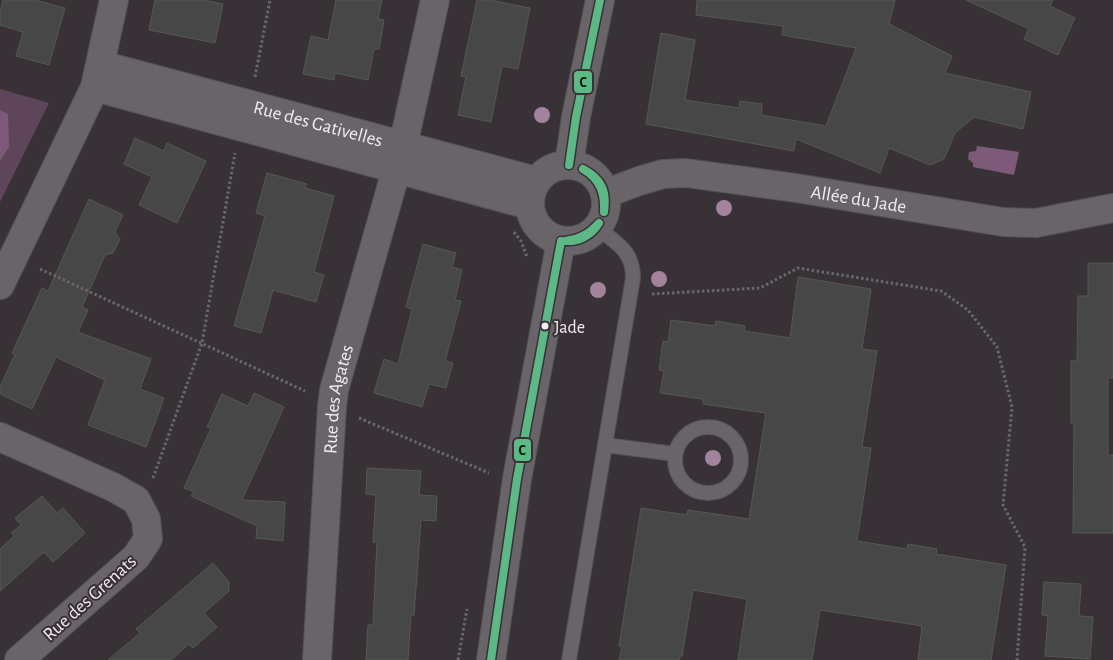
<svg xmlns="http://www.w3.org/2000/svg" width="1113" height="660" font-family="'Alegreya Sans',sans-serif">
<rect width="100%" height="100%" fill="#383237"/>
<path fill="#5f455a" d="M 0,89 L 49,103 L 0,202 Z"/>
<path fill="#7e5a79" d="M 0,110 L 8,114 L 9,147 L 0,161 Z
M 977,146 L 1019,152 L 1014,175 L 973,167 L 973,163 L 968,159 L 969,152 L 976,151 Z"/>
<path fill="#484748" stroke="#575757" d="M 3,0 L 35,0 L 65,8 L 49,65 L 16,56 L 23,32 L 0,25 L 0,13 Z
M 155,0 L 204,0 L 223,4 L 215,43 L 149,30 Z
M 336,0 L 382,0 L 378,19 L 384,20 L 379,49 L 374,49 L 368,80 L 335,73 L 334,80 L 303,74 L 311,36 L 328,40 Z
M 477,0 L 489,0 L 530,8 L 518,69 L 502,66 L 491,122 L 458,115 L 466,77 L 461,76 Z
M 697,0 L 895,0 L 889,24 L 952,56 L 945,73 L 1031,92 L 1023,129 L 974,117 L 955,133 L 944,159 L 930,165 L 889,148 L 880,173 L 796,139 L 794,151 L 646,124 L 661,33 L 695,40 L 685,100 L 739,108 L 740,101 L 762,104 L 761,115 L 826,126 L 856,48 L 782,35 L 783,26 L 696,15 Z
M 966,0 L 1053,0 L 1050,6 L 1075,18 L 1058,55 L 1024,39 L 1029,29 Z
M 135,138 L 164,151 L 167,143 L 206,161 L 177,223 L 139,205 L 152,177 L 124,164 Z
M 267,173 L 307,184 L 305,188 L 334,196 L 314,272 L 324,275 L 316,302 L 273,290 L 261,333 L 234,326 L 265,216 L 256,213 Z
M 89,199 L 123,215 L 115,232 L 120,239 L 113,253 L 105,255 L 82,307 L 88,310 L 78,332 L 151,359 L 140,389 L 164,398 L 146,447 L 88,425 L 105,380 L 56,357 L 32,409 L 0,394 L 0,387 L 15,354 L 12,353 L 42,288 L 48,291 Z
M 423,244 L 456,253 L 452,267 L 462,270 L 455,300 L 461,301 L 445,361 L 453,363 L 446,388 L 429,384 L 422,407 L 374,393 L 384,359 L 398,364 L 412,309 L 406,307 Z
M 1088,263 L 1113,263 L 1113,378 L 1108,378 L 1108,455 L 1113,455 L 1113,533 L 1073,533 L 1074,423 L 1071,423 L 1071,361 L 1077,361 L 1078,296 L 1088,296 Z
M 798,277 L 871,289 L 862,349 L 877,351 L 862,447 L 871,448 L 857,541 L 907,549 L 908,544 L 937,549 L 936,554 L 1006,565 L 991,660 L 918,660 L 922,626 L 820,610 L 812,660 L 738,660 L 747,599 L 693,590 L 682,656 L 680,656 L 679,660 L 619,660 L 622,647 L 619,646 L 641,508 L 687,515 L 688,510 L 749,519 L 766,413 L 703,404 L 703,399 L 660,393 L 664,371 L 659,370 L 663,341 L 668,342 L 671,320 L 715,326 L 716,321 L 745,326 L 744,331 L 790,338 Z
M 254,393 L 284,407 L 242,500 L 285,502 L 283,541 L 256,538 L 257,526 L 191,496 L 194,492 L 184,488 L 211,428 L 207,427 L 222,394 L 248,406 Z
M 367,468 L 421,471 L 419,495 L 437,496 L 436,521 L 421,520 L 414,615 L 411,615 L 408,660 L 366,660 L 368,625 L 373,625 L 377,542 L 373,542 L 376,495 L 366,494 Z
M 42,496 L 57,513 L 63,508 L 85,533 L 53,562 L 44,552 L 0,591 L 0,549 L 14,536 L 11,533 L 21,525 L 15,518 Z
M 213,563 L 229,582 L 229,591 L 204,613 L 217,627 L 193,648 L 189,644 L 171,660 L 108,660 L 140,633 L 136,629 Z
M 1044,582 L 1081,584 L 1079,616 L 1093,617 L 1090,659 L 1045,656 L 1048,616 L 1042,615 Z"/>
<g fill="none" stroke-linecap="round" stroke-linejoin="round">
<defs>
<path id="service" d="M675 460a33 33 0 1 1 66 0a33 33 0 1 1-66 0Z
M 605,445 L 675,454
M 569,660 L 633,278 C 633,251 617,243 597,228"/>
<g id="minor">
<path id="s1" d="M 101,65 L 536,181"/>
<path d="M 95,87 L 529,205"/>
<path id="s2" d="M 605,194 L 639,181 L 663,174 L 686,173 L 796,188 L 1003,222 L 1036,223 L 1113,208"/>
<path d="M 0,285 L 95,87 L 114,0"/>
<path d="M 0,437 L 113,487 L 136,500 L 146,519 L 148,539 L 136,557 L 19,660"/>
<path id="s3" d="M 317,660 L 332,406 L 334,390 L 403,146 L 435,0"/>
</g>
<path id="tertiary" d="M530 203a38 38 0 1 1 76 0a38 38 0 1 1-76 0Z
M 569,165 L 576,117 L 600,0
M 491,660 L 517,479 L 561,241"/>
</defs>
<use href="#service" stroke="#565155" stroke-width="16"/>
<use href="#minor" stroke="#565155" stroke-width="30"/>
<use href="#tertiary" stroke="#565155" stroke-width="30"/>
<path stroke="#6a676a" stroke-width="3" stroke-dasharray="2.5 2.5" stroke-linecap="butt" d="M 255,77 L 270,0
M 514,232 L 521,241 L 527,257
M 40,269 L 305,391
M 652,294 L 760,288 L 798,268 L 941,291 L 968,310 L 997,347 L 1012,407 L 1003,505 L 1025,547 L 1017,660
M 359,418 L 489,473
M 153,478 L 202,343 L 235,153
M 458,660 L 467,609"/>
<use href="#service" stroke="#696468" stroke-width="14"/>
<use href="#minor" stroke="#696468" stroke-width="28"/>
<use href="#tertiary" stroke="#696468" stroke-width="28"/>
<defs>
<path id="bus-1" d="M 569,165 L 576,117 L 600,0
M 583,169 C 602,179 607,191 604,212
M 583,169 C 600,179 605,193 604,212
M 565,241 C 579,242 592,235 599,223
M 565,241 C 580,239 589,234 599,223
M 491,660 L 517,479 L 561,241"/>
</defs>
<use href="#bus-1" stroke="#3a3038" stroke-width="11"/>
<use href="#bus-1" stroke="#5cb884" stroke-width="8"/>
</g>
<g fill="#a2839d">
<circle cx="542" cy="115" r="8"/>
<circle cx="724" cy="208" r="8"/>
<circle cx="659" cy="279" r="8"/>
<circle cx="598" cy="290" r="8"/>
<circle cx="713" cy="458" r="8"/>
</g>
<circle fill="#f2ecf1" stroke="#3a3038" stroke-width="2" cx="545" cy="326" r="4.5"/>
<g text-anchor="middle" stroke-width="4" stroke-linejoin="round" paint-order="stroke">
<g font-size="18" fill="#f2ecf1" stroke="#3a3038" text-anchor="start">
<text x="554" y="333">Jade</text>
</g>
<g font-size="19" fill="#f2ecf1" stroke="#3a3038">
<text dy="7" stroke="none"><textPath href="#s1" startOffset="225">Rue des Gativelles</textPath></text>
<text dy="7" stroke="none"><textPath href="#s2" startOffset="259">Allée du Jade</textPath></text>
<text dy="7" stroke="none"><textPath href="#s3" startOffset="262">Rue des Agates</textPath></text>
<text transform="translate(89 597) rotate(-42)" y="7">Rue des Grenats</text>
</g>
</g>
<g stroke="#3a3038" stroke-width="2">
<rect x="573" y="70" width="20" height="24" rx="5" fill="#5cb884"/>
<rect x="513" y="438" width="19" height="24" rx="5" fill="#5cb884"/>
</g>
<g font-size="14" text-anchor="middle" font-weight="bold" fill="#111">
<text x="583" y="87">C</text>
<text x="522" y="455">C</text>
</g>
</svg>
